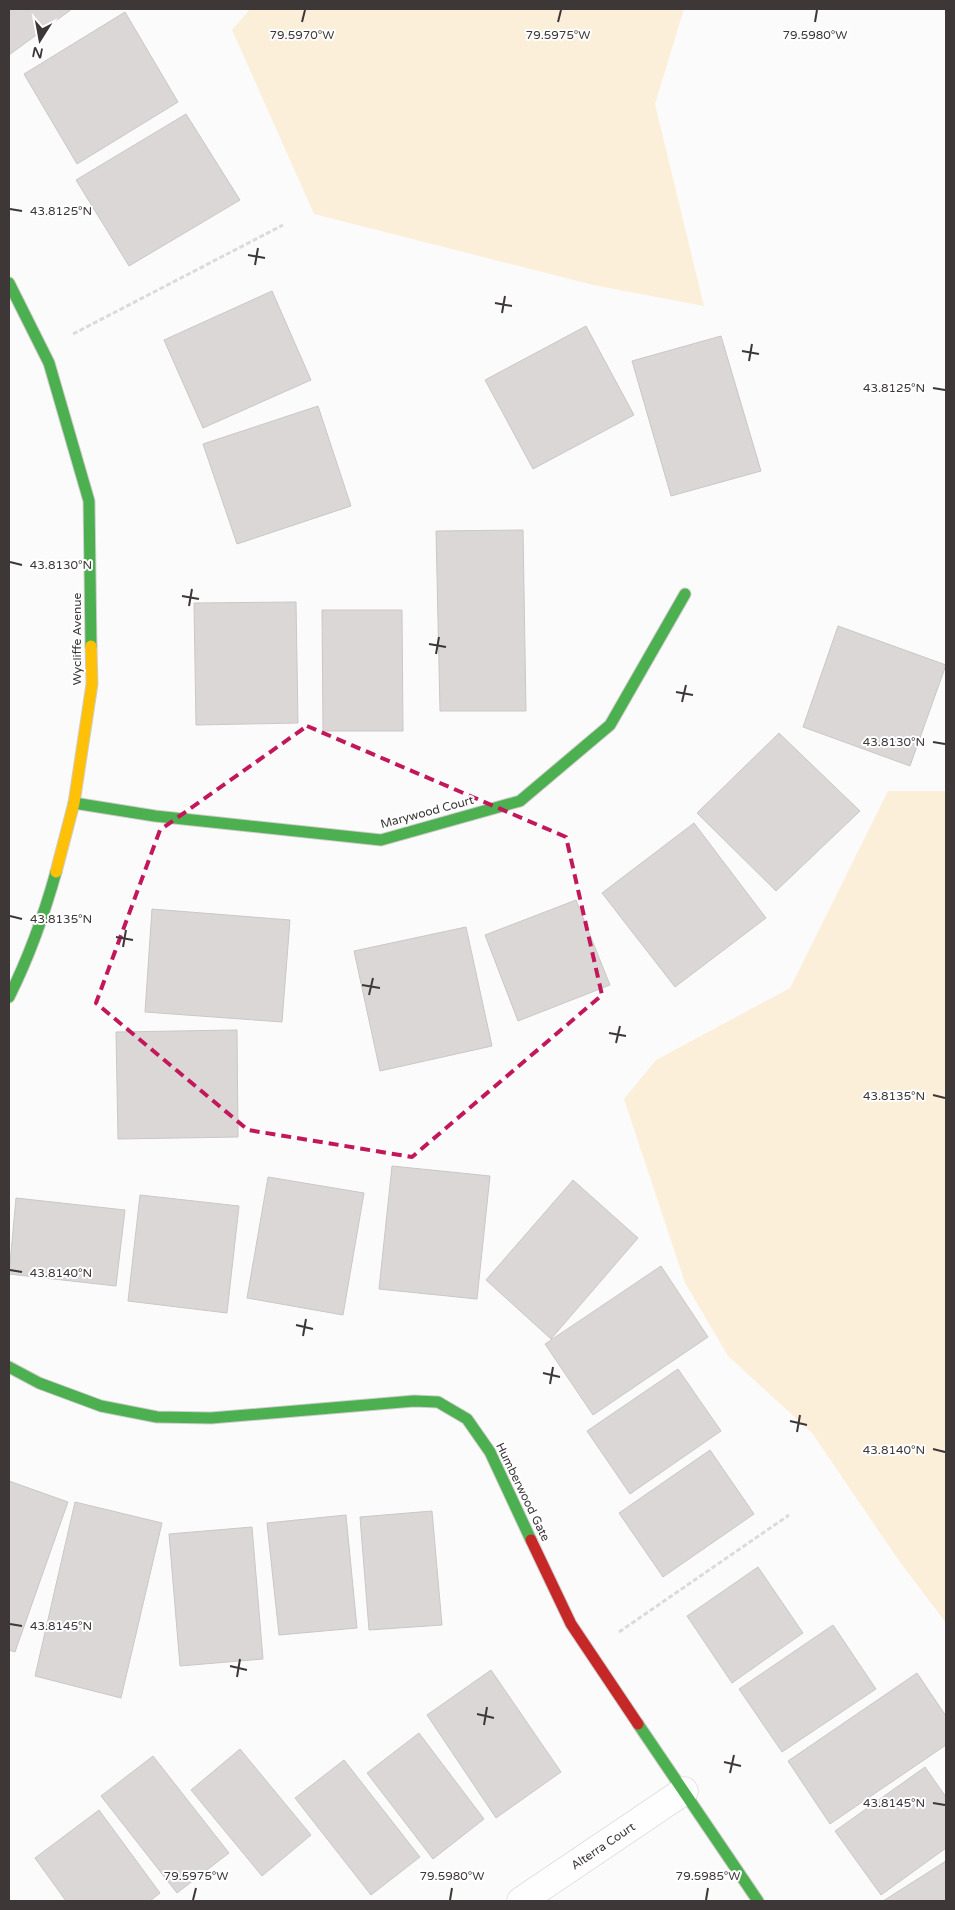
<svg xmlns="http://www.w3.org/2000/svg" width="955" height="1910" font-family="'Varela Round',sans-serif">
<rect width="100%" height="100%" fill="#fcfbfb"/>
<path fill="#fcefda" d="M 250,9 L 684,9 L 655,104 L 704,306 L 593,285 L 314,214 L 232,30 Z
M 888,791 L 946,791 L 946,1623 L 897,1558 L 812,1433 L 728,1356 L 685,1283 L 624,1099 L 656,1060 L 790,988 Z"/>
<path fill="#dad7d6" stroke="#cac7c6" d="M 9,9 L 72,9 L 9,55 Z
M 125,12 L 178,102 L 77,164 L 24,74 Z
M 186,114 L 240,200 L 129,266 L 76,180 Z
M 272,291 L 311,380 L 203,428 L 164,340 Z
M 586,326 L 634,415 L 533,469 L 485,380 Z
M 721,336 L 761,471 L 671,496 L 632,361 Z
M 318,406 L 351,506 L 237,544 L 203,444 Z
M 523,530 L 526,711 L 440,711 L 436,531 Z
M 296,602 L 298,723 L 196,725 L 194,603 Z
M 322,610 L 402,610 L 403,731 L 323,731 Z
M 838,626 L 946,665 L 910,766 L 803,727 Z
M 779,733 L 860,811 L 776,891 L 697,813 Z
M 694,823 L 766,918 L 675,987 L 602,893 Z
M 576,900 L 610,985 L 518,1021 L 485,935 Z
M 152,909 L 290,920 L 282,1022 L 145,1012 Z
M 466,927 L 492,1046 L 380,1071 L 354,951 Z
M 237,1030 L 238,1137 L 118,1139 L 116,1032 Z
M 392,1166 L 490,1176 L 477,1299 L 379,1289 Z
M 268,1177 L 364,1193 L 343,1315 L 247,1298 Z
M 573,1180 L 638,1238 L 551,1339 L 486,1280 Z
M 140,1195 L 239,1206 L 227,1313 L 128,1301 Z
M 16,1198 L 125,1210 L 116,1286 L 9,1274 Z
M 661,1266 L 708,1337 L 593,1415 L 545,1344 Z
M 678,1369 L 721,1431 L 630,1494 L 587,1431 Z
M 710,1450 L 754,1514 L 663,1577 L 619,1513 Z
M 9,1481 L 68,1502 L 15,1652 L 9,1650 Z
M 75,1502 L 162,1523 L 121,1698 L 35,1676 Z
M 432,1511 L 442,1625 L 369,1630 L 360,1517 Z
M 346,1515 L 357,1628 L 279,1635 L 267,1523 Z
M 252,1527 L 263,1659 L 180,1666 L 169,1534 Z
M 758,1567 L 803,1633 L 732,1683 L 687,1616 Z
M 833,1625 L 876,1689 L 782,1752 L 739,1689 Z
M 491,1670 L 561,1772 L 496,1818 L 427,1715 Z
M 917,1673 L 946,1716 L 946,1745 L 830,1824 L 788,1761 Z
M 419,1733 L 484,1819 L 433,1859 L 367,1773 Z
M 240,1749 L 311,1835 L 262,1876 L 191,1790 Z
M 153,1756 L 229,1853 L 177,1893 L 101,1796 Z
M 344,1760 L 420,1857 L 371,1895 L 295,1798 Z
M 925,1767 L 946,1797 L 946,1848 L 881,1895 L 835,1831 Z
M 99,1810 L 160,1893 L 150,1901 L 66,1901 L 35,1858 Z
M 946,1861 L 946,1901 L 883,1901 Z"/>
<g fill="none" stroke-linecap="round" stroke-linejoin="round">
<defs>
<path id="street" d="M 521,1901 L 684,1791"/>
<path id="fast" d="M 9,283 L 49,363 L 89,501 L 91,646
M 74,803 L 155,816 L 381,840 L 520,801 L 610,725 L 685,594
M 9,997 C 29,957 44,915 56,872
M 9,1367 L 39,1383 L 101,1406 L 157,1417 L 211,1418 L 414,1401 L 438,1402 L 467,1419 L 490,1452 L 531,1540
M 638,1724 L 758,1901"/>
<path id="slow" d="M 56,872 L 74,803 L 92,684 L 91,646"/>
<path id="jam" d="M 531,1540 L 571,1624 L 638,1724"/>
</defs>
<use href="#street" stroke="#d0cdcd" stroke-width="29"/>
<use href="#fast" stroke="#d0cdcd" stroke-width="13"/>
<use href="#slow" stroke="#d0cdcd" stroke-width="13"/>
<use href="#jam" stroke="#d0cdcd" stroke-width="13"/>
<path stroke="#dbdbdb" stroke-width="3" stroke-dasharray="5 2.5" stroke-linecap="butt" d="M 73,334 L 283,225
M 619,1632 L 789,1515"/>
<use href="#street" stroke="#fffefe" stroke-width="28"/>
<use href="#fast" stroke="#4caf50" stroke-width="11"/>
<use href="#slow" stroke="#ffc107" stroke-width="11"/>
<use href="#jam" stroke="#c62828" stroke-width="11"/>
</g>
<path fill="none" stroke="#c2185b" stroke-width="4" stroke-dasharray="10 6" stroke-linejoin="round" d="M 307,726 L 566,837 L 602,995 L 412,1157 L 248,1130 L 96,1003 L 160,830 Z"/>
<path fill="none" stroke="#3d3737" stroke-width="2" d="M 302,22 L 305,10M 558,22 L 561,10M 815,22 L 817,10M 10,209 L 22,211M 248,255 L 265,258M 255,265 L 258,248M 495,303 L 512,306M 502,313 L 505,296M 742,351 L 759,354M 749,361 L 752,344M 933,388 L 945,390M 10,562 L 22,565M 182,596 L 199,599M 189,606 L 192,589M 429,644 L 446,647M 436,654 L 439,637M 676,692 L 693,695M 682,702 L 686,685M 933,742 L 945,744M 10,916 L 22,919M 116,937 L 133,940M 123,947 L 126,930M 362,985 L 380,988M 369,995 L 373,978M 609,1033 L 626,1036M 616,1043 L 620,1026M 933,1095 L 945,1098M 10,1270 L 22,1272M 296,1325 L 313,1329M 303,1336 L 306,1319M 543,1373 L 560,1377M 550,1384 L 553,1367M 790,1421 L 807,1425M 797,1432 L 800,1415M 933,1449 L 945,1452M 10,1624 L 22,1626M 230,1666 L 247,1670M 237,1677 L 240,1659M 477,1714 L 494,1718M 484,1725 L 487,1707M 724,1762 L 741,1766M 730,1773 L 734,1755M 933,1803 L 945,1805M 193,1900 L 196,1888M 450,1900 L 452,1888M 706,1900 L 708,1888"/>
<g text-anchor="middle" stroke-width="4" stroke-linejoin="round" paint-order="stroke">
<g font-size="12" fill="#3d3737" stroke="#fff">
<text transform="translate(77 639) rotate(-90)" y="4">Wycliffe Avenue</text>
<text transform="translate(427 812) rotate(-15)" y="4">Marywood Court</text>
<text transform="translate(523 1492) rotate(64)" y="4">Humberwood Gate</text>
<text transform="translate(603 1846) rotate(-34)" y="4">Alterra Court</text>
</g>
</g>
<g font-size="12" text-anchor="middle" fill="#3d3737" stroke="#fff" stroke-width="4" stroke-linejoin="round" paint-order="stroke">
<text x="558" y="39">79.5975°W</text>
<text x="815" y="39">79.5980°W</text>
<text x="302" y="39">79.5970°W</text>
<text x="61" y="215">43.8125°N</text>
<text x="894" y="392">43.8125°N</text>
<text x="61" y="569">43.8130°N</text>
<text x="894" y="746">43.8130°N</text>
<text x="61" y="923">43.8135°N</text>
<text x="894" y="1100">43.8135°N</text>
<text x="61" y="1277">43.8140°N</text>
<text x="894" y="1454">43.8140°N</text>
<text x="61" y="1630">43.8145°N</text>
<text x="894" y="1807">43.8145°N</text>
<text x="196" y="1880">79.5975°W</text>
<text x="452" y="1880">79.5980°W</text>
<text x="708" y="1880">79.5985°W</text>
</g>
<rect width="955" height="1910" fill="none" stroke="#3d3737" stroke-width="20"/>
<g transform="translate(40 40) rotate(191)" stroke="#ffffff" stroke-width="4" paint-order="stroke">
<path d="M0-4L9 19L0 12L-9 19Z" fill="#3d3737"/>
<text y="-8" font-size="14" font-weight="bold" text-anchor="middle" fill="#3d3737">N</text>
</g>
</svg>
